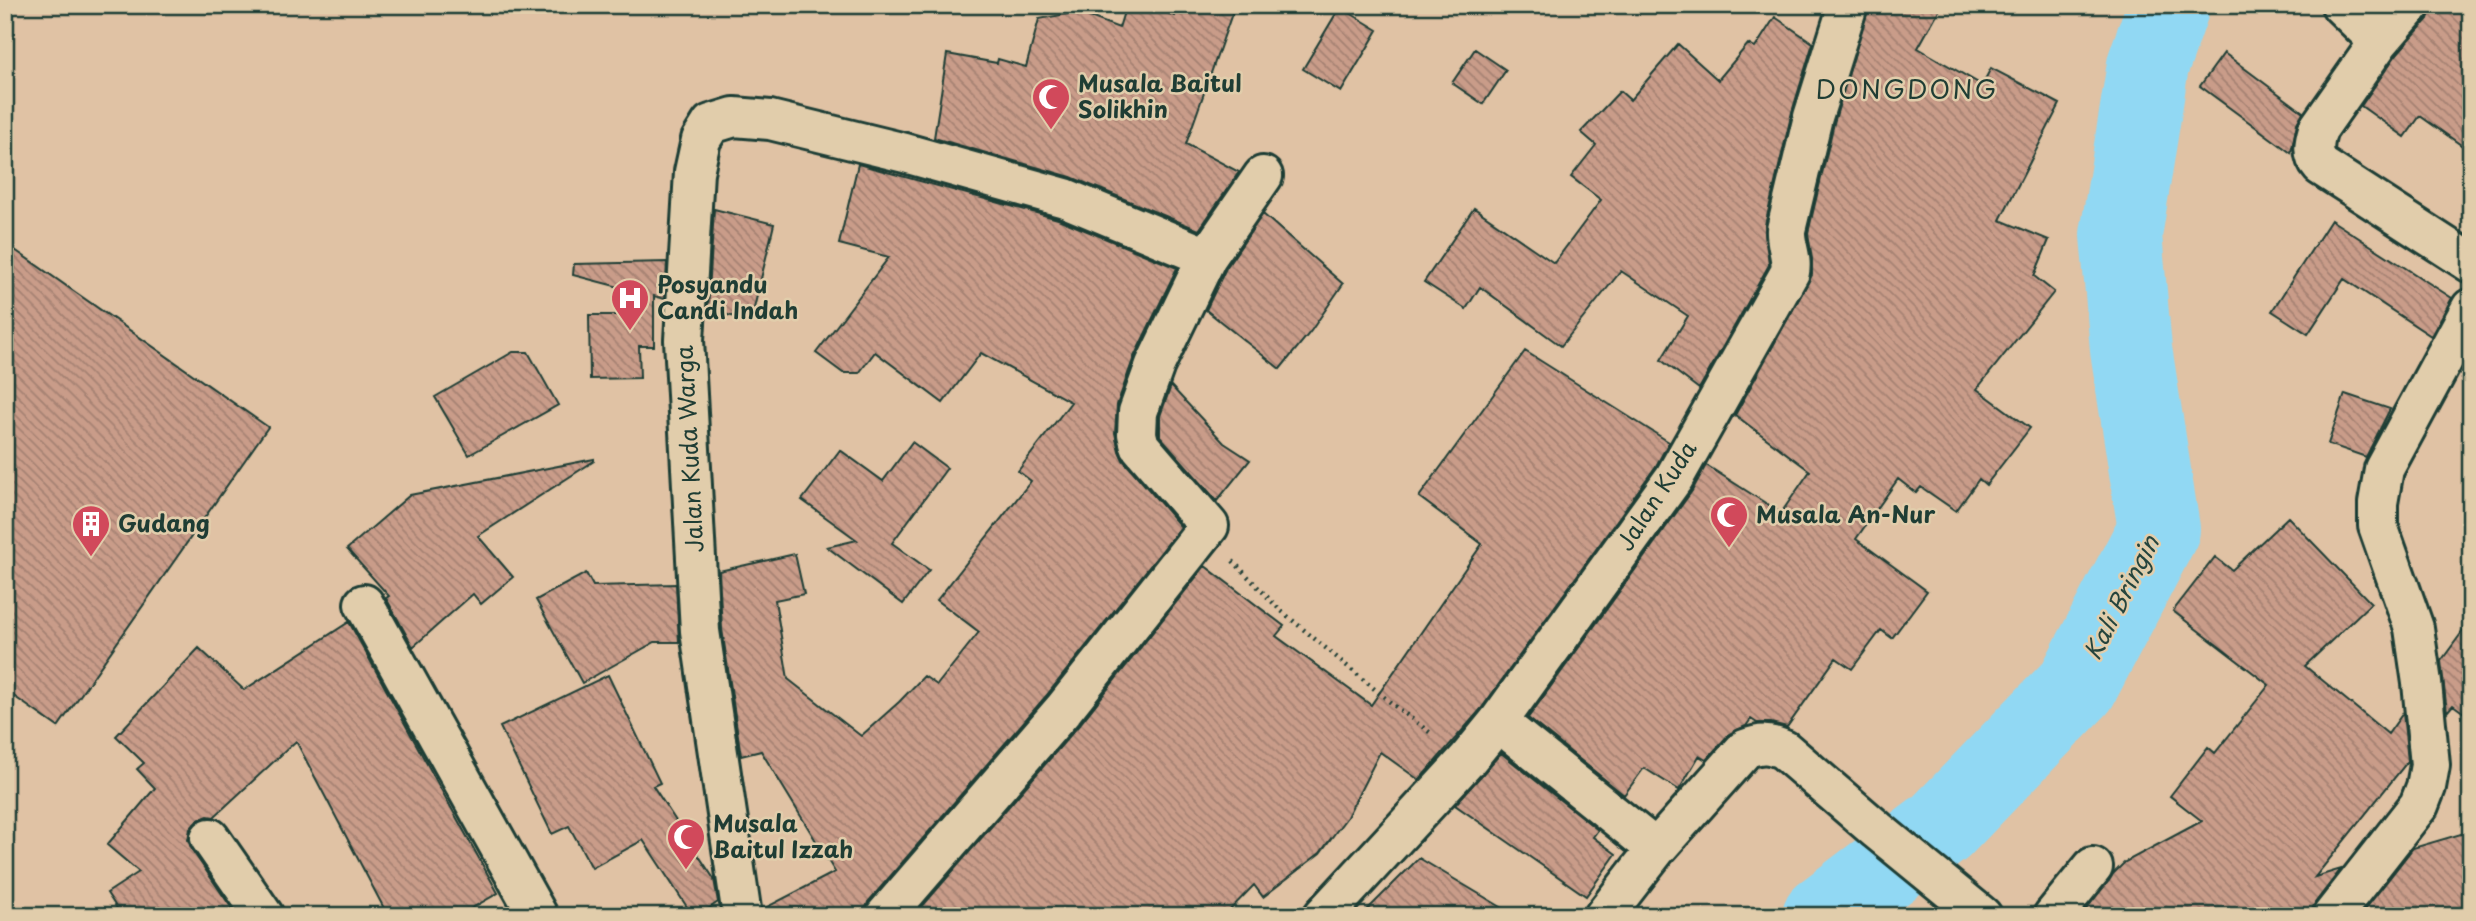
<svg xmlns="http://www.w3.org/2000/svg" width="2476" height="921" font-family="'Playpen Sans',sans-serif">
<defs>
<pattern id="building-back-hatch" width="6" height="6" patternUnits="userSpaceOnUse" patternTransform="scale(1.75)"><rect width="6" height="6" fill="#c99c89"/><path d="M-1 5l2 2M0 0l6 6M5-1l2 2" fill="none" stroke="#a38071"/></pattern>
</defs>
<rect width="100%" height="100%" fill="#e0c2a4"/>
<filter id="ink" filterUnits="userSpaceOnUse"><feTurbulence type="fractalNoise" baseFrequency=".0143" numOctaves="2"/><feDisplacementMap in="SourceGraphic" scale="14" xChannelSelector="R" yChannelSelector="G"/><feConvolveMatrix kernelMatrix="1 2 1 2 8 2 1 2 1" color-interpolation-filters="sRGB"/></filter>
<g filter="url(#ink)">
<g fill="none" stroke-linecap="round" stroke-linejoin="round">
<path stroke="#91d8f3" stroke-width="82" d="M 1823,916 L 1941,827 L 2077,686 L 2159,529 L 2131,349 L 2121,235 L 2148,65 L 2169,5"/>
</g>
<path fill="url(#building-back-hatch)" stroke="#1f3d34" stroke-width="2" d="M 1126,5 L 1145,5 L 1175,16 L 1178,5 L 1235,5 L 1186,144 L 1239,172 L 1199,230 L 1071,177 L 934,138 L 947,54 L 997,63 L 998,59 L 1026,67 L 1039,19 L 1077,12 L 1119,28 Z
M 1869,5 L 1942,5 L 1918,48 L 1982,85 L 1991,68 L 2060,104 L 2000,220 L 2049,240 L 2034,276 L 2054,292 L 1977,389 L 2030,428 L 1986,485 L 1979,479 L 1956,511 L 1921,487 L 1916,493 L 1898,479 L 1856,539 L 1927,591 L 1892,638 L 1881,630 L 1852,669 L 1836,658 L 1787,727 L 1771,723 L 1757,723 L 1751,719 L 1746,726 L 1729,734 L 1706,760 L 1699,756 L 1679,790 L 1644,768 L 1624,795 L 1528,718 L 1692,491 L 1706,465 L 1781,513 L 1810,471 L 1735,415 L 1812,275 L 1812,259 L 1808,233 L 1834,123 Z
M 2432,5 L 2471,5 L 2471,152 L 2420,116 L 2405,137 L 2361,106 L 2396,55 L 2428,19 Z
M 1340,7 L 1378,30 L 1341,92 L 1303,69 Z
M 1775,17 L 1813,43 L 1792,112 L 1765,225 L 1769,265 L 1699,389 L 1661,360 L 1688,316 L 1621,271 L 1561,346 L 1480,287 L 1466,309 L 1424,282 L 1474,208 L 1554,263 L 1601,200 L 1571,177 L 1596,145 L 1581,132 L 1620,91 L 1630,100 L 1678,44 L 1718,80 L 1748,44 L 1755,48 Z
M 1475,49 L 1506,70 L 1483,104 L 1452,83 Z
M 2224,53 L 2303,112 L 2297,123 L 2291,153 L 2200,86 Z
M 858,164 L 1058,219 L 1177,268 L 1134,357 L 1117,405 L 1115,433 L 1119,451 L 1123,460 L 1181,527 L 1046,696 L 868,902 L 864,916 L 763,916 L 763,909 L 835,872 L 761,751 L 741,756 L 722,629 L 719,571 L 795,554 L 804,594 L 775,600 L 788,679 L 861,736 L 899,702 L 924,676 L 937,685 L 979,632 L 937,600 L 1031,481 L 1018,471 L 1071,402 L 981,353 L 943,403 L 875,352 L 859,373 L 843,373 L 816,353 L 889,257 L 839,244 Z
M 714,209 L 774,224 L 751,321 L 708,310 Z
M 1263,214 L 1343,284 L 1311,331 L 1280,369 L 1206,310 L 1226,268 Z
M 2331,220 L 2452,298 L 2431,336 L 2344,279 L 2308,334 L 2272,311 Z
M 5,243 L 268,427 L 58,727 L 5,690 Z
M 667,262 L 665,299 L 654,296 L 654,346 L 639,346 L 640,378 L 590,379 L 589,315 L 620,315 L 619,287 L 573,275 L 574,264 Z
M 1525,351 L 1669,442 L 1656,466 L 1481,709 L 1419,780 L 1380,752 L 1347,817 L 1320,853 L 1263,897 L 1254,885 L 1224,916 L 914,916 L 1080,724 L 1205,566 L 1284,626 L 1276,636 L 1371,705 L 1482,544 L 1419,497 Z
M 513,352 L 528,352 L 558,405 L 469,455 L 435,397 Z
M 1171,386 L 1224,443 L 1250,460 L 1217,501 L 1160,436 L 1160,416 Z
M 2345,394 L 2390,409 L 2366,457 L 2328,444 Z
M 912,442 L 947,468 L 892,543 L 929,570 L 903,604 L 827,547 L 857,540 L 802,500 L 840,450 L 883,481 Z
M 594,459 L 594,461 L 478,536 L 513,577 L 481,604 L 473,594 L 413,647 L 386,598 L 389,596 L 347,549 L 410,495 Z
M 2288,517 L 2371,603 L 2305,666 L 2388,734 L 2403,713 L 2408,761 L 2315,877 L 2341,869 L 2315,903 L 2311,916 L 2081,916 L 2113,874 L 2125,862 L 2202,821 L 2170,796 L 2208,747 L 2215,753 L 2269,685 L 2173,611 L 2215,557 L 2232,570 Z
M 586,573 L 593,586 L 676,584 L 679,642 L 655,642 L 582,683 L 536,600 Z
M 2471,620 L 2471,718 L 2453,705 L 2447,712 L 2441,661 Z
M 349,622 L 498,893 L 458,916 L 388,916 L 296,741 L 214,817 L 208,816 L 198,820 L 190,829 L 188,840 L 192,850 L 237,916 L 122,916 L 107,893 L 139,872 L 107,845 L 155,788 L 137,769 L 144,763 L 116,736 L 199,648 L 244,690 Z
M 608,675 L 660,783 L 653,786 L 714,879 L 718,902 L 698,916 L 693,916 L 643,840 L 592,868 L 569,826 L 552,834 L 500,727 Z
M 1501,753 L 1598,830 L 1593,837 L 1616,854 L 1586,896 L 1455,805 Z
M 2471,831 L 2471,916 L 2360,916 L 2413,848 Z
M 1419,858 L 1516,916 L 1361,916 Z"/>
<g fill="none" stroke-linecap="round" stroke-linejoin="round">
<defs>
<path id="minor" d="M 2341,5 L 2379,42
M 2411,5 L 2379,42 L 2318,129 C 2314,142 2311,155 2321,166 L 2471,263
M 364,604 L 538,916
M 1498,722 L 1656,849
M 210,838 L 264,916
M 742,916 L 700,631 L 684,340 L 694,172 L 701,140 L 711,124 L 734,117 L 770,120 L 905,153 L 1065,198 L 1207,257
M 885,916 L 1063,710 L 1209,526 L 1140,446 L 1137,434 L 1138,412 L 1155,365 L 1207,257 L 1263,176
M 1323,916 L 1467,760 L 1498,722 L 1674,478 L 1790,272 C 1793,258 1785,244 1786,230 L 1813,117 L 1848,5
M 1604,916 L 1656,849 L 1745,749 C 1761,743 1769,743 1784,750 L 1877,830 L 1982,916
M 2053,916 L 2093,867
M 2332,916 L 2419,805 L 2426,787 L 2430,765 L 2422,683 L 2414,628 L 2378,526 L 2378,503 L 2384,469 L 2471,308"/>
</defs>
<use href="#minor" stroke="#1f3d34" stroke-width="44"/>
<path stroke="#1f3d34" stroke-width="4.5" stroke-dasharray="2 5" stroke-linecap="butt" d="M 1233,561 L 1278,608 L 1396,707 L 1432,734"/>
<use href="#minor" stroke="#e1cdab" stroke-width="38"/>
</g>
</g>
<defs>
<symbol id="mosque-pin" viewBox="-11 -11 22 30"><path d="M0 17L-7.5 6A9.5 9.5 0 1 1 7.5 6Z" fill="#d1495b" stroke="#e1cdab"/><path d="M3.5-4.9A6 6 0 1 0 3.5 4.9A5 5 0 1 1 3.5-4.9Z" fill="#fff"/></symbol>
<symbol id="hospital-pin" viewBox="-11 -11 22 30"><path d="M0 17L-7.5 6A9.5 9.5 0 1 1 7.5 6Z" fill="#d1495b" stroke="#e1cdab"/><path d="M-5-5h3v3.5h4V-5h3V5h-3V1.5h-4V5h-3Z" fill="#fff"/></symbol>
<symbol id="building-pin" viewBox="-11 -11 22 30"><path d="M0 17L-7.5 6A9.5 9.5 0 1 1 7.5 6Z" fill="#d1495b" stroke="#e1cdab"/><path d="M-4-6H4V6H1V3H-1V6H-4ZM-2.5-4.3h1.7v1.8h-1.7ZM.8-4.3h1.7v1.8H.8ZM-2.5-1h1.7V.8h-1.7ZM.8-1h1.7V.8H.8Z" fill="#fff"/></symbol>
</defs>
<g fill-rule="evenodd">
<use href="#mosque-pin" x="1029" y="75" width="44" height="60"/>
<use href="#hospital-pin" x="608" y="276" width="44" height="60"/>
<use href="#mosque-pin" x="1707" y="493" width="44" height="60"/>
<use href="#building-pin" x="69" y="502" width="44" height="60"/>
<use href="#mosque-pin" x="664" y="815" width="44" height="60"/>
</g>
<g text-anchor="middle" stroke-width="5" stroke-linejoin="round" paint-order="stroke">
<g font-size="23" font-weight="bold" fill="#1f3d34" stroke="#e1cdab" text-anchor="start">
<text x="1078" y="92">Musala Baitul<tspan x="1078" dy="26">Solikhin</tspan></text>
<text x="657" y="293">Posyandu<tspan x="657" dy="26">Candi Indah</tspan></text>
<text x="1756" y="523">Musala An-Nur</text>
<text x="118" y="532">Gudang</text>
<text x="713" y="832">Musala<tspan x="713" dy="26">Baitul Izzah</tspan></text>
</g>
<g font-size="23" fill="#1f3d34" stroke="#e1cdab">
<text transform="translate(690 449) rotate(-93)" y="8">Jalan Kuda Warga</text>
<text transform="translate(1657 496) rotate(-57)" y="8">Jalan Kuda</text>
</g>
<g font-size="24" font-style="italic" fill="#25453e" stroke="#e1cdab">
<text transform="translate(2122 598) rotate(-63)" y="8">Kali Bringin</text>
</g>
<g font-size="26" letter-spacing="2" fill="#1f3d34" stroke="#e1cdab">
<text x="1907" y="99">DONGDONG</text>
</g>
</g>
<rect width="2476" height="921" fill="none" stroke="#e1cdab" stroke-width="28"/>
<rect x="14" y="14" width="2448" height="893" fill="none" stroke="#1f3d34" stroke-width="2.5" filter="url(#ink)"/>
</svg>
